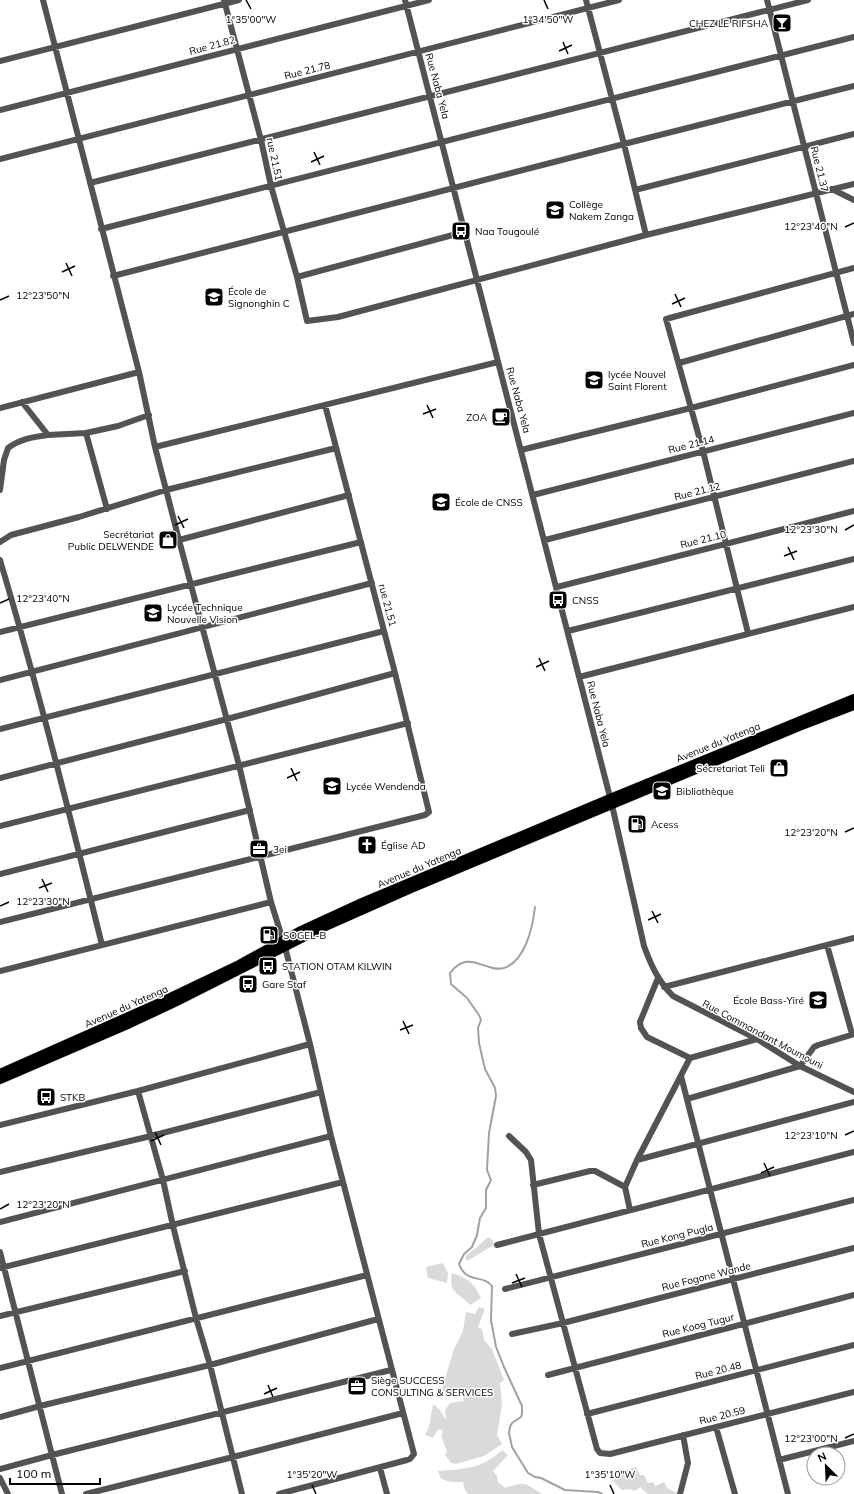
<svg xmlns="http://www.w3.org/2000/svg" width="854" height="1494" font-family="Mulish,sans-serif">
<rect width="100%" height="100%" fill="#fff"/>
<path fill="#dadada" d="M 488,1237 L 492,1239 L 494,1245 L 467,1261 L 465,1256 L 477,1247 Z
M 443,1263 L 448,1273 L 447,1283 L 428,1278 L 426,1267 Z
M 452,1273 C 468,1278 474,1283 481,1298 L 470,1305 C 459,1293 448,1293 452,1273 Z
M 479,1307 L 485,1309 L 478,1327 L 482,1329 L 484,1340 L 492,1349 L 504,1380 L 500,1383 L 502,1404 L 497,1435 L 502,1444 L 484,1456 L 456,1464 L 451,1463 L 445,1455 L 447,1451 L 441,1436 L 443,1432 L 440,1429 L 437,1431 L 433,1438 L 425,1435 L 429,1427 L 433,1404 L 440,1410 L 446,1420 L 445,1410 L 450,1403 L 464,1401 L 463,1393 L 441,1392 L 454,1349 L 463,1331 L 466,1312 L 475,1314 Z
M 502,1450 L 508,1455 L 493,1471 L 497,1476 L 498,1482 L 505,1488 C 526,1481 523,1482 542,1494 L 468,1494 L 465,1490 L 463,1482 L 451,1482 L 441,1479 L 438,1471 C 464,1469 482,1469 502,1450 Z
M 636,1467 L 640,1475 L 644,1475 L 648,1483 L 653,1482 L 655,1486 L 664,1482 L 667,1488 L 678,1494 L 648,1494 L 640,1487 L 635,1491 L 630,1489 L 622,1490 L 612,1480 L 621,1472 Z"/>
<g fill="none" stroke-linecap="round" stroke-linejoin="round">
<path stroke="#a1a1a1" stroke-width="2" d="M 535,907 C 533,925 526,961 504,968 C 485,973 469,948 450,973 L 451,984 L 467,998 L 479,1015 L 481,1020 L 478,1028 L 479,1043 L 485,1069 L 495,1088 L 496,1096 L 489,1133 L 487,1170 L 491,1180 L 486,1190 L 486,1208 L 480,1218 L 477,1235 L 472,1247 L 464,1254 L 459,1264 C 466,1284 483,1274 492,1286 L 491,1320 L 496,1347 L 504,1367 L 522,1406 L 522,1414 L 521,1417 L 512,1423 L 510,1427 L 509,1433 L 512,1447 L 528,1473 L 535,1477 L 541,1478 L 565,1490 L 598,1492 L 602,1494"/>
<defs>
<path id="major" d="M 0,1073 L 153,1005 L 239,964 L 299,931 L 362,902 L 610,798 L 854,698
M 0,1080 L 130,1024 L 177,1002 L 323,928 L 411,889 L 799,727 L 854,706"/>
</defs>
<use href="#major" stroke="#dbdbdb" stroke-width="9"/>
<path stroke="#535353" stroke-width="6" d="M 43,0 L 139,372 L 155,447 L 179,540 L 239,765 L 271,902 L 285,947 L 310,1044 L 331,1136 L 414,1454 L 410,1459 L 407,1460 L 279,1494
M 224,0 L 261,140 L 271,186 L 297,277 L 307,321 L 338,317 L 646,235 L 854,184
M 405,0 L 612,805 L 644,946 C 651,965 658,981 673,996 L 757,1039 L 800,1066 L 854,1092
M 586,0 L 624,144 L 646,235
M 767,0 L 854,343
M 0,61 L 239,0
M 0,110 L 429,0
M 0,159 L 619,0
M 90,183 L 808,0
M 832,189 L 854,200
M 635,190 L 854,134
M 101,229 L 854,37
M 113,276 L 624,144 L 854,86
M 297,277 L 464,232
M 679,363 L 854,314
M 22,402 L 48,435 L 86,433 L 118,426 L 149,415
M 0,408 L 139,372
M 86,433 L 107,509
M 155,447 L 498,362
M 521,450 L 691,408 L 854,365
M 0,490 L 4,460 L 8,448 C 20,439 33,437 48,435
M 533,495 L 854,413
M 179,540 L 349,495
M 545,540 L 854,461
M 0,542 L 11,535 L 79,517 L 166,490 L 336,448
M 0,560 C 38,687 70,816 102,945
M 557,587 L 854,511
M 568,631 L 854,559
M 0,632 L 361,542
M 748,633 L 703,451 L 666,319 L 854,268
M 579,677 L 854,607
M 0,680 L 372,583
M 0,729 L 384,631
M 0,778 L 227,719 L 395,673
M 0,826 L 408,723
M 0,874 L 250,810
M 0,922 L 425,815 L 429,812 L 395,673 L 325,405
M 827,945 L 852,1034
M 0,971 L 271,902
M 658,978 L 640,1022 L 641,1028 L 647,1037 L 690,1058 L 757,1039
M 664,987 L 854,938
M 681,1076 L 788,1494
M 138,1091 L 310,1044
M 687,1099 L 800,1066 L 814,1047 L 818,1045 L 854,1034
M 0,1125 L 138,1091 L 163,1180 L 173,1226 L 196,1318 L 210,1365 L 242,1494
M 509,1136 L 526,1152 L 531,1160 L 539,1234 L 597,1449 L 600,1453 L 610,1454 L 854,1392
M 637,1160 L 854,1102
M 0,1172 L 151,1136 L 321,1092
M 533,1185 L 590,1171 L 595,1171 L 625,1187
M 630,1210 L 625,1187 L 637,1160 L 690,1058
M 0,1222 L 331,1136
M 497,1245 L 854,1152
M 0,1252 L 62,1494
M 0,1268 L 343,1182
M 505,1289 L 854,1200
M 0,1316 L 185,1271
M 512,1334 L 563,1323 L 854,1248
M 0,1368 L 367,1275
M 548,1375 L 854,1295
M 587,1414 L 854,1345
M 0,1417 L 40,1406 L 210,1365 L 378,1319
M 716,1427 L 735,1494
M 779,1460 L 854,1441
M 380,1468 L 387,1494
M 0,1469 L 52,1455 L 391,1370
M 0,1478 L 8,1494
M 86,1494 L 233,1457 L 403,1413
M 680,1494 L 688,1463 L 683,1435"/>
<use href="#major" stroke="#000" stroke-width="8"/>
</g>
<path fill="none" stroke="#000" stroke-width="1.5" d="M 246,0 L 251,9M 544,0 L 548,9M 563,42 L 568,54M 559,51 L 572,45M 314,152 L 320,165M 311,162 L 324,156M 845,227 L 854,223M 66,263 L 72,276M 62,272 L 75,266M 675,294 L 681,307M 0,300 L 9,296M 672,304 L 685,298M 427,405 L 433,418M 423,414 L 436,409M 178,516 L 184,528M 175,525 L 188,519M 845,530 L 854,525M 788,547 L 794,560M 784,556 L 797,551M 0,603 L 9,599M 539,658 L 545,671M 536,667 L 549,661M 291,768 L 297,781M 287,778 L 300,772M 845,832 L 854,828M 42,879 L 48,892M 39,888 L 52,883M 0,906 L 9,902M 652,911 L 658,923M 648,920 L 661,914M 403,1021 L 409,1034M 400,1030 L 413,1025M 155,1132 L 161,1145M 845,1135 L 854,1131M 151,1141 L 164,1135M 764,1163 L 770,1176M 761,1173 L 774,1167M 0,1209 L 9,1204M 516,1274 L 522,1287M 512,1283 L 525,1278M 268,1385 L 273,1397M 264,1394 L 277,1388M 845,1438 L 854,1434M 312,1485 L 316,1494M 610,1485 L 614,1494"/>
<defs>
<symbol id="bar-square" viewBox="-11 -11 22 22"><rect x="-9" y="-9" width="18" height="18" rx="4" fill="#000" stroke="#fff"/><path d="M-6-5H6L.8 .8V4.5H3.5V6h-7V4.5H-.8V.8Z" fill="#fff"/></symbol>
<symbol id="school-square" viewBox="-11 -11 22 22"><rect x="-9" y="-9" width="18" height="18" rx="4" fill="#000" stroke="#fff"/><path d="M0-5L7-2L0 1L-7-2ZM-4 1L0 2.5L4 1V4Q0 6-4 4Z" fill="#fff"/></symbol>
<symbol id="bus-square" viewBox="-11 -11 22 22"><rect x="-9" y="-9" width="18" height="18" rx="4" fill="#000" stroke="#fff"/><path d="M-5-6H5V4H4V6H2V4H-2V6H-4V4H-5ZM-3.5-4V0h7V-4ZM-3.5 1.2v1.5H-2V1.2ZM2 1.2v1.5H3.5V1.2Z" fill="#fff"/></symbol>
<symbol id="cafe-square" viewBox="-11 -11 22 22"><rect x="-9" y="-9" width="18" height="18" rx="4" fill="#000" stroke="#fff"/><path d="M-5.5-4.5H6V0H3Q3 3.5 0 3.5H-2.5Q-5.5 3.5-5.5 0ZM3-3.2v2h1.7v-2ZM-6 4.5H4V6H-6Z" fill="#fff"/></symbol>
<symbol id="shop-square" viewBox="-11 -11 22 22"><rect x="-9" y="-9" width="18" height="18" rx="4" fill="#000" stroke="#fff"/><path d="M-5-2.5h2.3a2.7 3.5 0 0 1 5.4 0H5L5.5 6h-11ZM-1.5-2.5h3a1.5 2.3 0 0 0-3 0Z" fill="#fff"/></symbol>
<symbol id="fuel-square" viewBox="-11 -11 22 22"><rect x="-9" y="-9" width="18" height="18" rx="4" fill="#000" stroke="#fff"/><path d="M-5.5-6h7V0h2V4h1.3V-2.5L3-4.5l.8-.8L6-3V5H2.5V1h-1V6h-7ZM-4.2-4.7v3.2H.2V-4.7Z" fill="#fff"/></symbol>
<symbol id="church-square" viewBox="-11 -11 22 22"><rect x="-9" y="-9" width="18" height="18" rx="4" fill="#000" stroke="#fff"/><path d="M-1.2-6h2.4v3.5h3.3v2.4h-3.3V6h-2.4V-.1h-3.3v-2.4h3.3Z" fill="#fff"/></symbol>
<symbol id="office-square" viewBox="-11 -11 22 22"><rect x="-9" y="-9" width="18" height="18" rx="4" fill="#000" stroke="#fff"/><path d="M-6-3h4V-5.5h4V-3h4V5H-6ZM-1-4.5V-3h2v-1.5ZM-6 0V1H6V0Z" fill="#fff"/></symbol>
</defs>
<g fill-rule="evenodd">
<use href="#bar-square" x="771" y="12" width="22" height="22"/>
<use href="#school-square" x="544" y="199" width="22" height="22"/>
<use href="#bus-square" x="450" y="220" width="22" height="22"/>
<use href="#school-square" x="203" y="286" width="22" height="22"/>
<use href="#school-square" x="583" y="369" width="22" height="22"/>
<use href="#cafe-square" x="490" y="406" width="22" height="22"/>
<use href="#school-square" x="430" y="491" width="22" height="22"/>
<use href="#shop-square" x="157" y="529" width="22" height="22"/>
<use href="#bus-square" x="547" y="589" width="22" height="22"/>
<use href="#school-square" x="142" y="602" width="22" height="22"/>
<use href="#shop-square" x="768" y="757" width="22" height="22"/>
<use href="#school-square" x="321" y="775" width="22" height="22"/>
<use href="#school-square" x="651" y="780" width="22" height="22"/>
<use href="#fuel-square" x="626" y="813" width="22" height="22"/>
<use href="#church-square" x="356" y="834" width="22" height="22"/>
<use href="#office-square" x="248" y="838" width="22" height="22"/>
<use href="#fuel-square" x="258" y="924" width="22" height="22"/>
<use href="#bus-square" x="257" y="955" width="22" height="22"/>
<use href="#bus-square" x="237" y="973" width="22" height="22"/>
<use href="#school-square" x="807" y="989" width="22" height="22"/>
<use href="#bus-square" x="35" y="1086" width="22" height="22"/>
<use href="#office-square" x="346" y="1375" width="22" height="22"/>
</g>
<g text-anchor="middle" stroke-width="3" stroke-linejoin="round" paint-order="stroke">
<g font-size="10" fill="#000" stroke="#fff" text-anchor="start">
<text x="768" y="27" text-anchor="end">CHEZ LE RIFSHA</text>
<text x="569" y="208">Collège<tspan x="569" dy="12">Nakem Zanga</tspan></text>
<text x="475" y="235">Naa Tougoulé</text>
<text x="228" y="295">École de<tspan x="228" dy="12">Signonghin C</tspan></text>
<text x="608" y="378">lycée Nouvel<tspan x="608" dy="12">Saint Florent</tspan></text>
<text x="487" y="421" text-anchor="end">ZOA</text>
<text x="455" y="506">École de CNSS</text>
<text x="154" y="538" text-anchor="end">Secrétariat<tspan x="154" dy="12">Public DELWENDE</tspan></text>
<text x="572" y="604">CNSS</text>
<text x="167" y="611">Lycée Technique<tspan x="167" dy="12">Nouvelle Vision</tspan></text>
<text x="765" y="772" text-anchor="end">Sécretariat Teli</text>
<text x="346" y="790">Lycée Wendenda</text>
<text x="676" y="795">Bibliothèque</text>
<text x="651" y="828">Acess</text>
<text x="381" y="849">Église AD</text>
<text x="273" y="853">3ei</text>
<text x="283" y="939">SOGEL-B</text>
<text x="282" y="970">STATION OTAM KILWIN</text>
<text x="262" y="988">Gare Staf</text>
<text x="804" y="1004" text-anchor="end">École Bass-Yiré</text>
<text x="60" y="1101">STKB</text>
<text x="371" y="1384">Siège SUCCESS<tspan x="371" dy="12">CONSULTING &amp; SERVICES</tspan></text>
</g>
<g font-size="10" fill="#000" stroke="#fff">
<text transform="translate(212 45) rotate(-15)" y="4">Rue 21.82</text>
<text transform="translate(307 70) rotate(-14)" y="4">Rue 21.78</text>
<text transform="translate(438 86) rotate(75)" y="4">Rue Naba Yela</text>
<text transform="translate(275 159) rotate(78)" y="4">rue 21.51</text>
<text transform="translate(820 169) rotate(76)" y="4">Rue 21.37</text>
<text transform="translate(519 400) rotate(75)" y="4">Rue Naba Yela</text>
<text transform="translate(691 444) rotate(-14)" y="4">Rue 21.14</text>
<text transform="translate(697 491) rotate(-14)" y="4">Rue 21.12</text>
<text transform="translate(703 539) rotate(-14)" y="4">Rue 21.10</text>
<text transform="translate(388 605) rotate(75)" y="4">rue 21.51</text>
<text transform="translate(599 714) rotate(76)" y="4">Rue Naba Yela</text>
<text transform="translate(718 742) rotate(-22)" y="4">Avenue du Yatenga</text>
<text transform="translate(419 867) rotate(-23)" y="4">Avenue du Yatenga</text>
<text transform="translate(126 1006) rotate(-24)" y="4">Avenue du Yatenga</text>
<text transform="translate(763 1034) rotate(28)" y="4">Rue Commandant Moumouni</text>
<text transform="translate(677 1235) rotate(-14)" y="4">Rue Kong Pugla</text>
<text transform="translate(706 1276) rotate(-14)" y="4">Rue Fogone Wande</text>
<text transform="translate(698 1325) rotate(-14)" y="4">Rue Koog Tugur</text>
<text transform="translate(718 1370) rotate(-14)" y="4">Rue 20.48</text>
<text transform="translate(722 1415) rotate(-14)" y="4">Rue 20.59</text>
</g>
</g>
<g font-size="10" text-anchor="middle" fill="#000" stroke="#fff" stroke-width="3" stroke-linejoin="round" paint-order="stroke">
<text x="251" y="23">1°35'00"W</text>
<text x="548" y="23">1°34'50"W</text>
<text x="811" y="230">12°23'40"N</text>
<text x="43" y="299">12°23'50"N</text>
<text x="811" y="533">12°23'30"N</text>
<text x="43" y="602">12°23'40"N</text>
<text x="811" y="836">12°23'20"N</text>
<text x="43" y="905">12°23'30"N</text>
<text x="811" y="1139">12°23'10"N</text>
<text x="43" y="1208">12°23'20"N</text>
<text x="811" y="1442">12°23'00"N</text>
<text x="312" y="1478">1°35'20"W</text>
<text x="610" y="1478">1°35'10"W</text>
</g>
<g transform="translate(826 1466) rotate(336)"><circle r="19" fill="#ffffff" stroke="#999999"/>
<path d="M0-3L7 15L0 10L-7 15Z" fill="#000000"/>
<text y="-6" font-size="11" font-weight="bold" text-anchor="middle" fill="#000000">N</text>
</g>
<path d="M10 1478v6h90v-6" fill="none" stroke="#000000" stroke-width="2"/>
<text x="16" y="1478" font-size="12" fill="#000000" stroke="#ffffff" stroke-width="3" paint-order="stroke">100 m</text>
</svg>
